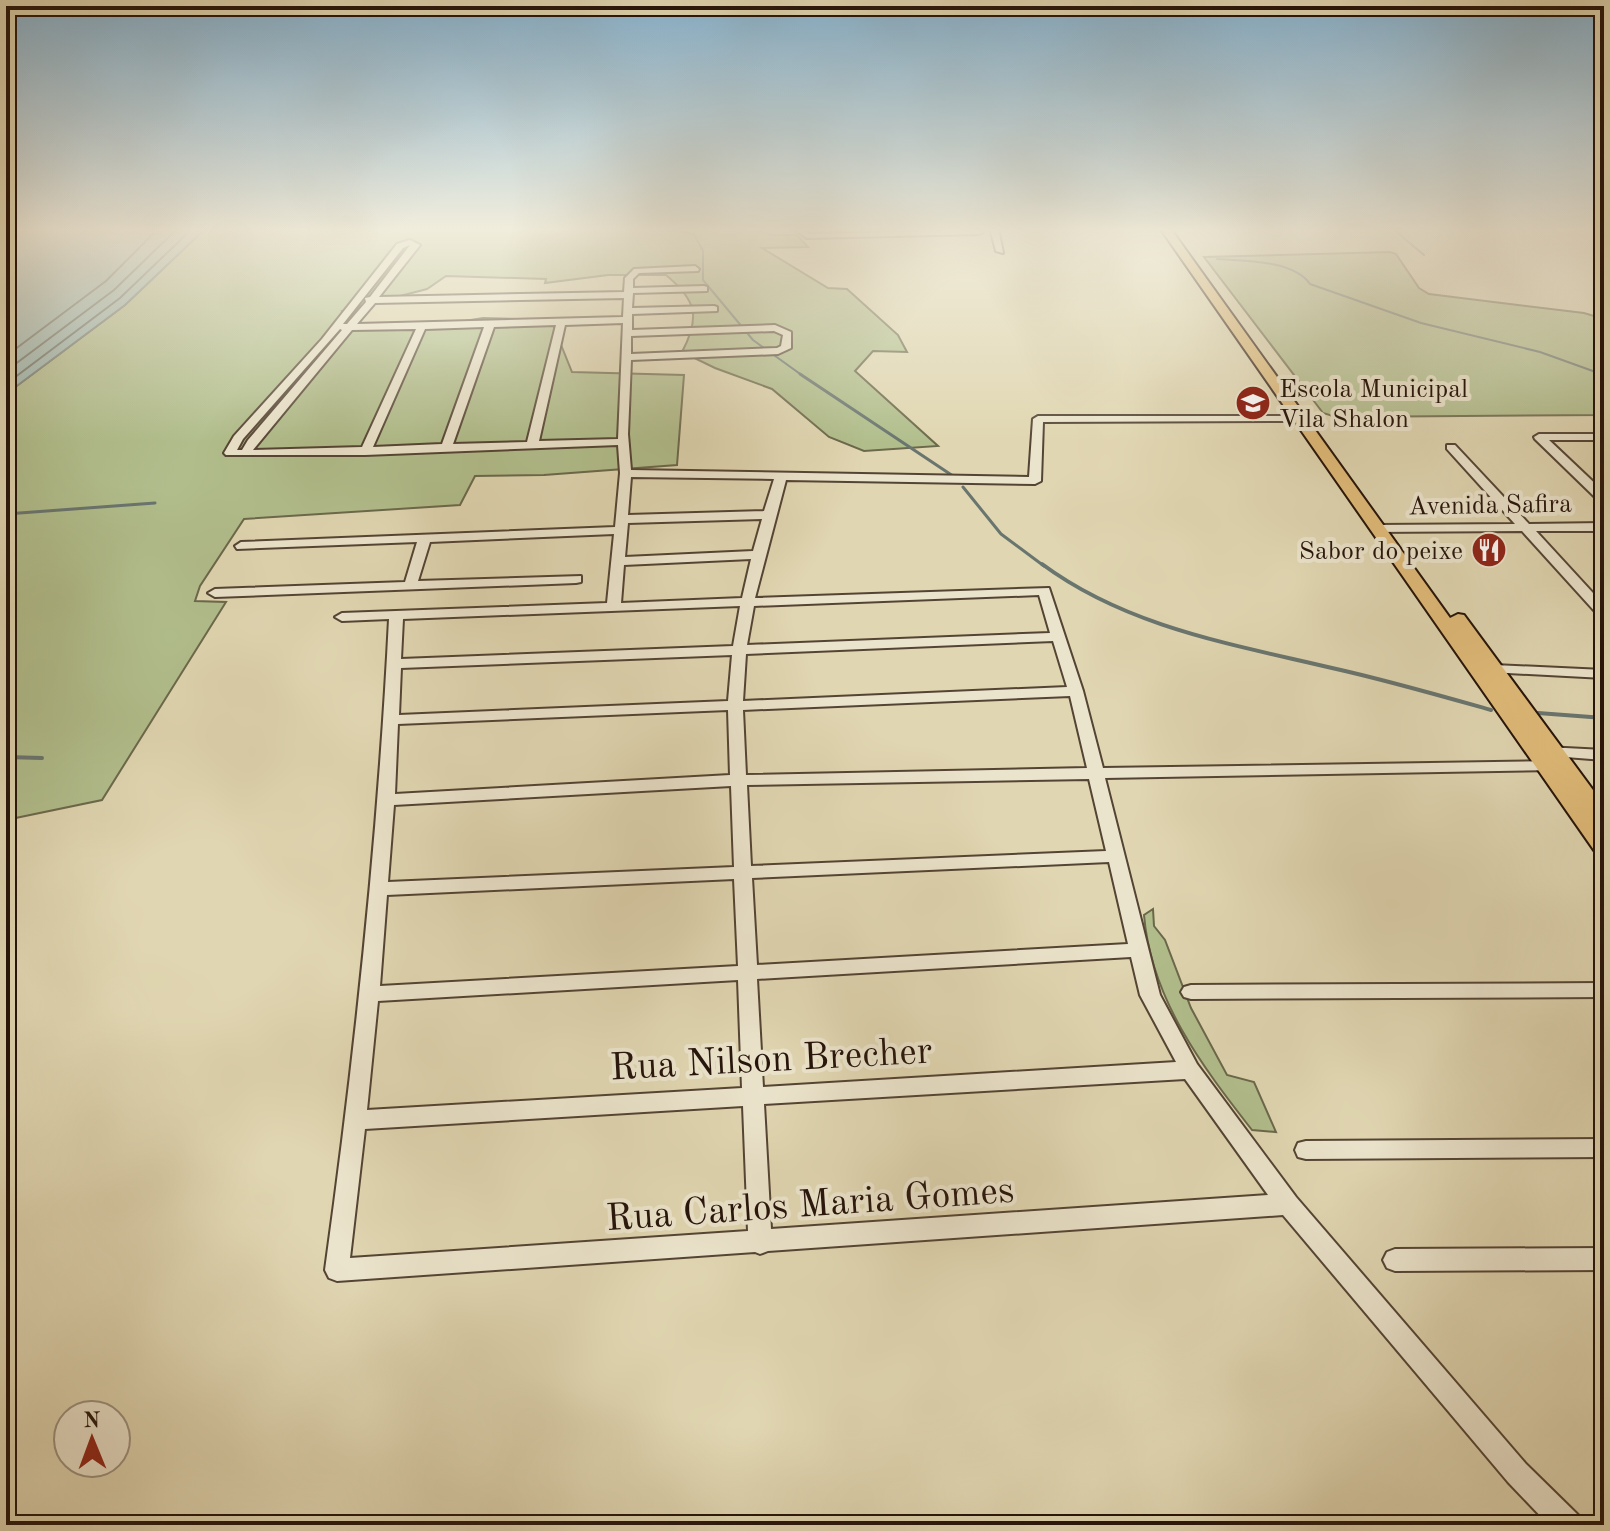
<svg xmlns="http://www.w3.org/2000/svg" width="1610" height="1531" font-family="'Old Standard TT',serif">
<rect width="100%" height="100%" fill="#e0d6b1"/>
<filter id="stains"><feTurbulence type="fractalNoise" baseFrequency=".0025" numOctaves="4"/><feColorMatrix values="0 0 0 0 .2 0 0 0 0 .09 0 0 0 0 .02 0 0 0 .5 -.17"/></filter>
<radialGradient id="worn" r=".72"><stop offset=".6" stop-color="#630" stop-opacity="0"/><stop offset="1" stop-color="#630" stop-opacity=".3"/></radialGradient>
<path fill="#b1be8c" stroke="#6b684b" stroke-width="2" d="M 206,228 L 749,228 L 773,235 L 797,235 L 808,247 L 762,248 L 828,288 L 847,289 L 898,335 L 907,352 L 873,351 L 855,371 L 938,446 L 864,451 L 829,437 L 772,389 L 715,368 L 682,352 C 701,316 696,300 666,275 L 608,275 L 545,283 L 546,279 L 446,276 L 427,289 L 342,311 L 356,329 L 409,330 L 483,318 L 551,320 L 572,372 L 684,375 L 677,465 L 544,475 L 475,476 L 460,505 L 244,519 L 200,586 L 195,601 L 226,602 L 102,800 L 6,820 L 6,394 L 125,305 Z
M 1390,252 L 1396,254 L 1419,288 L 1429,294 L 1584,313 L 1604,319 L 1604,415 L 1336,417 L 1323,413 L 1204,257 Z
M 1153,909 L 1154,926 L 1165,940 L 1191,1008 L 1227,1075 L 1254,1082 L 1276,1132 L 1252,1130 C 1202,1066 1151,999 1144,915 Z"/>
<path fill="#96b7b3" stroke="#69756f" stroke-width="2" d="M 6,228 L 206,228 L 125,305 L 6,394 Z"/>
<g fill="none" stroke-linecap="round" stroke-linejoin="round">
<path stroke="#5e655e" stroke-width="2" d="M 6,356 L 106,281 L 159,228
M 6,371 L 114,290 L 178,228
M 6,384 L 120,298 L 193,228"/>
<path stroke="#69756f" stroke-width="2" d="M 471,228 L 477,228
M 655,228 L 694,234 L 703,251 L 703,280 L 753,340 L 803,376
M 1392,228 L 1424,255
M 1217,259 C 1245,261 1293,260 1310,284 L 1421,323 L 1540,352 L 1604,375"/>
<path stroke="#69756f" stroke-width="3" d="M 800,374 L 953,476
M 963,487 L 1001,534 L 1044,566
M 6,514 L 155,503"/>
<path stroke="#69756f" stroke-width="4" d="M 1042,564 C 1127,627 1231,644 1332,668 C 1386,680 1438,695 1491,710
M 1538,713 L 1604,718
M 6,757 L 42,758"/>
<defs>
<path id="minor" d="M 793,228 L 802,228 L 809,234 L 979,230 L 983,232 L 979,234 L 807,238 Z
M 990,228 L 998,228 L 1003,253 L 996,251 Z
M 410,240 L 420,245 L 379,297 L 624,292 L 625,278 L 634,269 L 695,266 L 699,269 L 698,271 L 639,273 L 633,279 L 633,288 L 704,286 L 707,287 L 707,291 L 633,293 L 632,308 L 714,306 L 717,307 L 717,311 L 632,314 L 632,330 L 775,325 L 791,332 L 791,348 L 778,354 L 631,360 L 628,434 L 631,470 L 1029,477 L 1033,419 L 1038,416 L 1304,416 L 1304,420 L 1300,421 L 1043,422 L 1041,481 L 1035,484 L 786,480 L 755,598 L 1049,588 L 1083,691 L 1103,768 L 1562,761 L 1564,765 L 1562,769 L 1556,770 L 1105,778 L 1160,995 L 1197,1064 L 1296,1197 L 1526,1464 L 1578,1515 L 1582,1525 L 1549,1525 L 1508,1482 L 1283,1215 L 768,1251 L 760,1254 L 755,1252 L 337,1281 L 329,1278 L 325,1270 C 355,1054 378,838 389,619 L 342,621 L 335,617 L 342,613 L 607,603 L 614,534 L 430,542 L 418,581 L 581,576 L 581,582 L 576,583 L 215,597 L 208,593 L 215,589 L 405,582 L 417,542 L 237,549 L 235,546 L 241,542 L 615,527 L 620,473 L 618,445 L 365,455 L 226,455 L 224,453 L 234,436 L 322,339 L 397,244 ZM 410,245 L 370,297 L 365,298 L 366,302 L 347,324 L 343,324 L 403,248 ZM 624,298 L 623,317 L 357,324 L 375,303 ZM 623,323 L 618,439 L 539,441 L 565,325 ZM 556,325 L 527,442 L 453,444 L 494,327 ZM 484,327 L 442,444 L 373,447 L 425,329 ZM 340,329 L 342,330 L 248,440 L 242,450 L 237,450 L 243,439 ZM 416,329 L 362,447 L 253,450 L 352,330 ZM 774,331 L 783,335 L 781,346 L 777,348 L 631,354 L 631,336 ZM 631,477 L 774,479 L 764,511 L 628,515 ZM 762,519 L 753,551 L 625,557 L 628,523 ZM 751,559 L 742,598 L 621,603 L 624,565 ZM 1039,595 L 1050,633 L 747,645 L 754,606 ZM 740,606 L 733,646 L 401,659 L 403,619 ZM 1053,641 L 1067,687 L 743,701 L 746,654 ZM 732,655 L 728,701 L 399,715 L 401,668 ZM 1070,696 L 1087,768 L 746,775 L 743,710 ZM 728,710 L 730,775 L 395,794 L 398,724 ZM 1089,779 L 1106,851 L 751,866 L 747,785 ZM 731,786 L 734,867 L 388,882 L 394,805 ZM 1109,862 L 1128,944 L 757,965 L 752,878 ZM 734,879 L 738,966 L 380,986 L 387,895 ZM 1131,957 L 1140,995 L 1176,1062 L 763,1087 L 757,979 ZM 738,980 L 742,1088 L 367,1110 L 378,1001 ZM 1185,1079 L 1268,1195 L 771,1229 L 764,1104 ZM 743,1106 L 748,1231 L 350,1258 L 365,1129 Z
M 1539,434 L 1604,434 L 1604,440 L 1549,440 L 1604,492 L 1604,503 L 1600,502 L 1535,439 L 1534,437 Z
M 1447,445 L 1455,445 L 1529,524 L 1604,523 L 1604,531 L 1536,531 L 1604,605 L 1604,617 L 1599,616 L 1522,531 L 1373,532 L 1371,529 L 1377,525 L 1515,524 L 1447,449 Z
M 1494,665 L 1604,670 L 1604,678 L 1489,672 L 1487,669 L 1489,666 Z
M 1546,747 L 1604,750 L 1604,760 L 1540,755 L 1538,752 L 1540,749 Z
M 1604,983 L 1604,997 L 1191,999 L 1184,997 L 1181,992 L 1184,987 L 1191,985 Z
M 1604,1139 L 1604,1157 L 1306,1159 L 1298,1157 L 1295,1150 L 1298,1143 L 1306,1141 Z
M 1604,1248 L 1604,1270 L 1395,1271 L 1387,1268 L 1383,1260 L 1387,1252 L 1395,1249 Z"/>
<path id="major" d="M 1160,228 L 1170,228 L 1450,618 L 1458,614 L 1464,615 L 1604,805 L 1604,827 L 1599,826 L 1604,832 L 1604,855 L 1596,853 Z"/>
</defs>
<use href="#minor" stroke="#544434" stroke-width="4"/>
<use href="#major" stroke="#25130a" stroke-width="4"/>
<use href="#minor" fill="#ebe4cc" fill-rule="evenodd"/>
<use href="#major" fill="#e0bb78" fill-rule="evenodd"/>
</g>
<linearGradient id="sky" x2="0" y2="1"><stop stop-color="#87b5d3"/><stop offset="0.52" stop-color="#f1eddc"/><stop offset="1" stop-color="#f1eddc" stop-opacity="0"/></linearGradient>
<rect width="1610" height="442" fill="url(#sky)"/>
<defs>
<symbol id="school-disc" viewBox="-11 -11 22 22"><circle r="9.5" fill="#8f2418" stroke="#ebe4cc"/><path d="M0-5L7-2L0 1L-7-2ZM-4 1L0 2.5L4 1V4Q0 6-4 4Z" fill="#fff"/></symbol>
<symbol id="restaurant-disc" viewBox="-11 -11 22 22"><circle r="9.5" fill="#8f2418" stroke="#ebe4cc"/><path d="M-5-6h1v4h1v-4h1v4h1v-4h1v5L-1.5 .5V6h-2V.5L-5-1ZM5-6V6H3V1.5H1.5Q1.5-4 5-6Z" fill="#fff"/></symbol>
</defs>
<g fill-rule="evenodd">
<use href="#school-disc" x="1233" y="383" width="40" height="40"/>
<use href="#restaurant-disc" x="1469" y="530" width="40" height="40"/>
</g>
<g text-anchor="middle" stroke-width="8" stroke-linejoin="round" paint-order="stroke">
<g font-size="26" fill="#25130a" stroke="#ebe4cc" text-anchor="start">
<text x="1279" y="397">Escola Municipal<tspan x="1279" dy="30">Vila Shalon</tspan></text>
<text x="1463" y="559" text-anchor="end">Sabor do peixe</text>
</g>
<g font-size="26" fill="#25130a" stroke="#ebe4cc">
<text transform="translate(1490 504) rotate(-1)" y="9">Avenida Safira</text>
</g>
<g font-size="38" fill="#25130a" stroke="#ebe4cc">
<text transform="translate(771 1058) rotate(-3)" y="13">Rua Nilson Brecher</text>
<text transform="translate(810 1203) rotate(-4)" y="13">Rua Carlos Maria Gomes</text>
</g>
</g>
<rect width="1610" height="1531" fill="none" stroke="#e0d6b1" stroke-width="32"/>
<rect x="8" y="8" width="1594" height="1515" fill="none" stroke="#25130a" stroke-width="4"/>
<rect x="16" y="16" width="1578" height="1499" fill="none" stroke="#25130a" stroke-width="2"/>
<g transform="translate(92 1439) rotate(359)"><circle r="38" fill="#ebe4cc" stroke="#9c907e" stroke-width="2"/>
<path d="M0-6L14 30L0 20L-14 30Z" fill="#8f2418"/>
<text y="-12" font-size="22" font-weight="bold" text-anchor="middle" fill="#25130a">N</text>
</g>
<rect width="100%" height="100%" filter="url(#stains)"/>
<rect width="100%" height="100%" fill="url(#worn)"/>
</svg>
